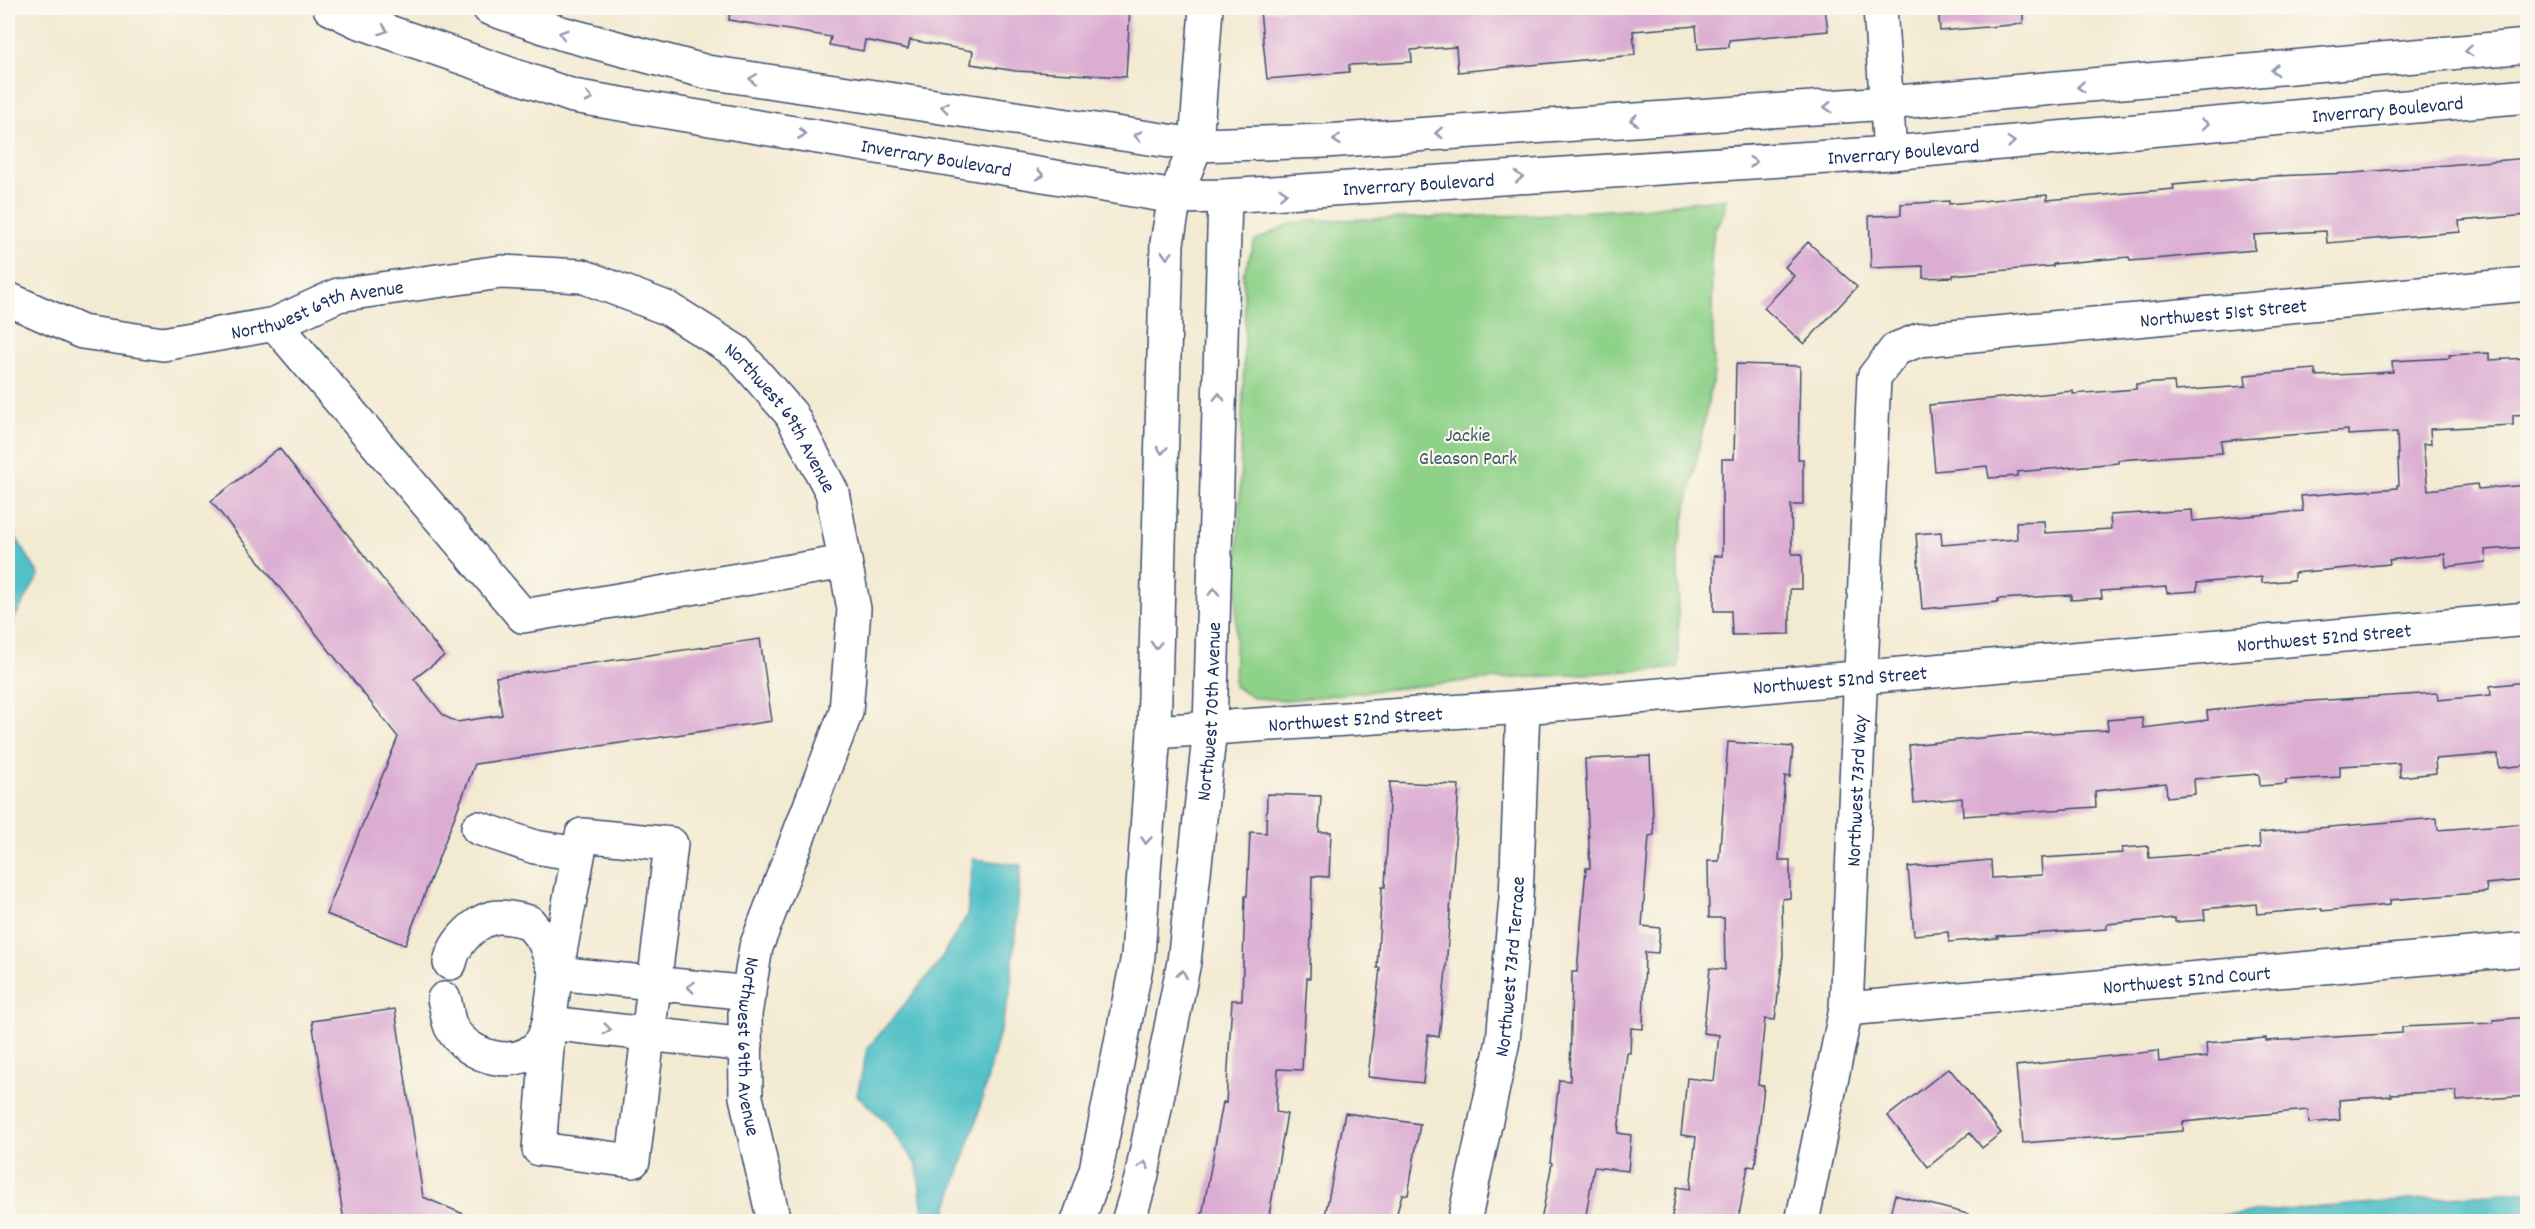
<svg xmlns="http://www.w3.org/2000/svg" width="2535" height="1229" font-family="Dekko,sans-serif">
<rect width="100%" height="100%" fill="#fbf7ec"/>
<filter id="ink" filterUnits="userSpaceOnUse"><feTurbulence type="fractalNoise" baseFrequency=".0167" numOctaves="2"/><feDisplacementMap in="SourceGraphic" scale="12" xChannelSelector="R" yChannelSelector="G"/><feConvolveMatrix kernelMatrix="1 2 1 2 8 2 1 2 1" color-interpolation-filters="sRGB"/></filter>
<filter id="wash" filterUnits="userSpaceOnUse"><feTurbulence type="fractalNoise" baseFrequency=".008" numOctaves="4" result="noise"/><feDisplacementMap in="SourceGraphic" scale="24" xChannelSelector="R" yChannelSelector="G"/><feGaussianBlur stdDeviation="1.35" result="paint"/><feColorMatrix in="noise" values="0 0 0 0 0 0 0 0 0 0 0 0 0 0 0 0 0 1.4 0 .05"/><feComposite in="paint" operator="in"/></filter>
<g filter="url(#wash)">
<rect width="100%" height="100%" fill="#f3ead2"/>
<path fill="#8ed189" stroke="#548074" stroke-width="1.5" d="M 1726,198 L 1724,212 L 1714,230 L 1711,259 L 1714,373 L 1678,550 L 1678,668 L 1466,681 L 1288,700 L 1254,698 L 1234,686 L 1245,327 L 1243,275 L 1255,241 C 1286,225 1297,218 1334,220 L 1533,215 L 1641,208 Z"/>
<path fill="#53c1c7" stroke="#377892" stroke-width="1.5" d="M 8,528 L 11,529 L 39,575 L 8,629 Z
M 973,859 L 1021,865 L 1010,994 L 977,1118 L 943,1221 L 924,1221 L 917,1165 L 884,1120 L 857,1095 L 867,1049 L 935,968 L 967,916 Z
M 2527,1191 L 2527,1221 L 2145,1221 Z"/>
<g id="blocks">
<path fill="#dcadd3" d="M 730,8 L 1130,8 L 1126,77 L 1016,71 L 971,64 L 973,51 L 910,40 L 908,49 L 865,40 L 863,51 L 829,45 L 831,37 L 729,20 Z
M 1302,8 L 1825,8 L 1828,31 L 1729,40 L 1729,47 L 1698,49 L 1696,26 L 1633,31 L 1635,55 L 1458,72 L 1456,47 L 1411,50 L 1412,62 L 1349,65 L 1349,72 L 1267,79 L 1260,11 Z
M 1938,8 L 2023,8 L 2023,24 L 1940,31 Z
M 2528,158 L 2528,215 L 2459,221 L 2460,232 L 2327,243 L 2326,231 L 2254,235 L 2255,250 L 2130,261 L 2129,257 L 2053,264 L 2053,266 L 1953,275 L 1953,277 L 1923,278 L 1923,266 L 1871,268 L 1869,216 L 1901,215 L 1901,204 L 1949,201 L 1949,204 L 2047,195 L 2047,200 L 2174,189 L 2173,185 L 2275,176 L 2353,173 Z
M 1808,242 L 1857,287 L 1804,344 L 1764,308 L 1794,276 L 1785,267 Z
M 2489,353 L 2489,360 L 2528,358 L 2528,414 L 2513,415 L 2513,425 L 2430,429 L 2431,444 L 2423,444 L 2428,490 L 2477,484 L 2478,489 L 2528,485 L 2528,547 L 2485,550 L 2486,562 L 2446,567 L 2445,554 L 2389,560 L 2390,564 L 2294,573 L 2294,580 L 2262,583 L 2262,577 L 2197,583 L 2197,591 L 2167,593 L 2166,587 L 2101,591 L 2102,598 L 2071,600 L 2071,595 L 1998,599 L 1998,602 L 1922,609 L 1916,534 L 1941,532 L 1942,545 L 2017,539 L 2016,522 L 2044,521 L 2045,533 L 2111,529 L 2110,515 L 2192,510 L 2193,521 L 2303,511 L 2301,496 L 2397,488 L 2397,485 L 2399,485 L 2397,432 L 2348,435 L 2348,430 L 2221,441 L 2222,453 L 2118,460 L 2118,463 L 2017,472 L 2017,476 L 1989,478 L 1987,466 L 1935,471 L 1929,405 L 2073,391 L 2073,394 L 2136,389 L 2136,384 L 2174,382 L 2175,391 L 2246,386 L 2245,375 L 2315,369 L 2316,376 L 2393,372 L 2392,361 L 2450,358 L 2449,355 Z
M 1736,364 L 1800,366 L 1798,459 L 1803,459 L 1803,505 L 1791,505 L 1792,554 L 1802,554 L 1802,589 L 1790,589 L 1790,634 L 1732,635 L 1731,611 L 1714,611 L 1714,556 L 1722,556 L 1722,459 L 1734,459 Z
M 279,448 L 444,656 L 414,679 L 444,716 L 457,722 L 502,715 L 496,677 L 760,639 L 772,721 L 475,764 L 405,945 L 326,914 L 398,737 L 211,501 Z
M 2525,682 L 2528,765 L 2499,768 L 2498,754 L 2435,759 L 2436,773 L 2400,777 L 2399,763 L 2340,766 L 2340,777 L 2286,780 L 2286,784 L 2260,786 L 2259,774 L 2194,779 L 2195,794 L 2167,797 L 2166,783 L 2095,791 L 2096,807 L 1963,816 L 1962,798 L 1914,803 L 1909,745 L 2010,735 L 2108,730 L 2107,720 L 2142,717 L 2143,728 L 2208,720 L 2207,711 L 2280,703 L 2437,693 L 2438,700 L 2491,695 L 2490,686 Z
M 1728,742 L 1793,747 L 1790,777 L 1785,776 L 1779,860 L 1790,860 L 1790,898 L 1782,899 L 1783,955 L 1775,1020 L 1765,1019 L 1758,1085 L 1764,1086 L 1755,1167 L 1748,1166 L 1738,1221 L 1671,1221 L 1677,1187 L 1690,1189 L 1696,1137 L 1681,1135 L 1687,1078 L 1714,1081 L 1719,1035 L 1703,1033 L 1710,968 L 1725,970 L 1724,918 L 1709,918 L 1708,861 L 1719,861 Z
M 1650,756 L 1654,835 L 1649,836 L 1642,926 L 1660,928 L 1658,953 L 1645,952 L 1643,1029 L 1631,1028 L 1630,1053 L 1627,1053 L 1618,1133 L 1631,1135 L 1628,1171 L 1594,1167 L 1585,1221 L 1541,1221 L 1552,1163 L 1550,1162 L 1559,1080 L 1570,1081 L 1572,972 L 1577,972 L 1586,868 L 1590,868 L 1585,759 Z
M 1390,782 L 1459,785 L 1446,970 L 1439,1037 L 1428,1035 L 1423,1083 L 1368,1077 L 1380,968 L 1377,968 L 1382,887 L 1385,887 Z
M 1267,794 L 1321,796 L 1319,832 L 1331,832 L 1329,877 L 1312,876 L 1310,978 L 1307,978 L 1302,1070 L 1278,1069 L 1276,1112 L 1287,1114 L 1268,1221 L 1201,1221 L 1223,1102 L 1226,1103 L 1232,1000 L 1242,1000 L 1245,896 L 1247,896 L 1250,832 L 1266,833 Z
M 2437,818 L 2438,830 L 2528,823 L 2528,880 L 2486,884 L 2487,892 L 2390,900 L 2390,905 L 2322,911 L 2322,908 L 2257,914 L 2256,904 L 2204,909 L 2205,920 L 2175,922 L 2175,918 L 2107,924 L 2107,929 L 1997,936 L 1998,938 L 1949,942 L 1948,932 L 1914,935 L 1908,867 L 1991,860 L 1992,878 L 2042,875 L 2041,858 L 2123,853 L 2122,848 L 2148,846 L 2149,858 L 2200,854 L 2260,848 L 2259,833 Z
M 395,1009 L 423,1197 L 480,1221 L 344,1221 L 312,1021 Z
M 2528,1017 L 2528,1096 L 2457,1101 L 2456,1091 L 2391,1094 L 2392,1096 L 2339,1100 L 2340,1120 L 2309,1123 L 2308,1110 L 2183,1122 L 2183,1131 L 2023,1143 L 2016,1066 L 2158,1051 L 2159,1062 L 2207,1057 L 2206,1043 L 2266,1038 L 2266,1041 L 2402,1033 L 2402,1027 L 2493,1023 L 2493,1020 Z
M 1949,1068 L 2001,1133 L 1982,1148 L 1970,1133 L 1928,1167 L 1888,1116 Z
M 1345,1113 L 1420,1124 L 1408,1195 L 1402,1194 L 1395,1221 L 1324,1221 Z
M 1895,1195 L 1968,1214 L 1967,1221 L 1888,1221 Z"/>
</g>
</g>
<g filter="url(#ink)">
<use href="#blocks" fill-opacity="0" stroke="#3b4b6f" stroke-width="1.5"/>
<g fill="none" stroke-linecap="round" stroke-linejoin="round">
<defs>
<g id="minor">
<path id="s1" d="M 330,8 L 357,21 L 573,96 L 1175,197 L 1225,196 L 1890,153 L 2528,96"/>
<path d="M 489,8 L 561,33 L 707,72 L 1196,145 L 1325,141 L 1887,103 L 2528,46"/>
<path d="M 1880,8 L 1890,153"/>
<path id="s2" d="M 8,299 L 82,332 L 163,344 L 275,324 L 338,295 L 501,272 L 582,276 L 669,309 L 737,352 L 791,414 L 832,492 L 854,609 L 846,712 L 756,947 L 745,1014 L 746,1097 L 774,1222"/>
<path d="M 275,324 L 523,616 L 845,562"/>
<path id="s3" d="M 1154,732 L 1523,707 L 2528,619"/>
<path d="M 478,828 L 535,847 L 578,854"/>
<path d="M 582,835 L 671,844 L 633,1161 L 539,1149 L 549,1023 L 556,973 Z"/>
<path d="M 450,963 C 454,942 478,917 500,917 C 509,917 520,920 529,922 L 544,941 L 556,973"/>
<path d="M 556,973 L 749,993"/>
<path d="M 444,999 C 447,1008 447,1019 451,1027 C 467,1058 520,1073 542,1041 C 545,1036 547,1028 549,1023"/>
<path id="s4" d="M 1846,1009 L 2528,949"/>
<path d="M 549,1023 L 746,1045"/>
<path d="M 1078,1222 L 1096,1170 L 1138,956 L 1154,732 L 1167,243 L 1175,197 L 1196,145 L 1206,8"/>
<path id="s5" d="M 1128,1222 L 1141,1179 L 1184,962 L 1210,729 L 1225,196"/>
<path id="s6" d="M 1464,1222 L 1503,1041 L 1516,899 L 1523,707"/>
<path id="s7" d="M 1802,1222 L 1846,1009 L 1874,377 L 1896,349 L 1919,340 L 2528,284"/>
</g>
</defs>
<use href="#minor" stroke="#3b4b6f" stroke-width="36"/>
<use href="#minor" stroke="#fff" stroke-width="33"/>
</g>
<defs><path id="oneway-chevron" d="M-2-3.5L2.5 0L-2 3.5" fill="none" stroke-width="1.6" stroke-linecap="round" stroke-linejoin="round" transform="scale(1.5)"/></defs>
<g stroke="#8d97ae">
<use href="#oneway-chevron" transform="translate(384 30) rotate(19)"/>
<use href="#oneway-chevron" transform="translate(563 34) rotate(-163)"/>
<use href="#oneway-chevron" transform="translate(2469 51) rotate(175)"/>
<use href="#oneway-chevron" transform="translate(2275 70) rotate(175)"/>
<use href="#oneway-chevron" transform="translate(753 79) rotate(-172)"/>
<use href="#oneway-chevron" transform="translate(2081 87) rotate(175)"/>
<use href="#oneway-chevron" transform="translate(589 98) rotate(10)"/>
<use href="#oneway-chevron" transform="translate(945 107) rotate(-172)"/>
<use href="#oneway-chevron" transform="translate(1828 107) rotate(176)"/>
<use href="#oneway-chevron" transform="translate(1634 120) rotate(176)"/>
<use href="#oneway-chevron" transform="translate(2205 124) rotate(-5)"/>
<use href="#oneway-chevron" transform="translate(1439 133) rotate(176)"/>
<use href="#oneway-chevron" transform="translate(802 134) rotate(10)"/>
<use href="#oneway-chevron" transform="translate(1138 136) rotate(-172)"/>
<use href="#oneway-chevron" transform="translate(1337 140) rotate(176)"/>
<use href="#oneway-chevron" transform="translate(2011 142) rotate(-5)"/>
<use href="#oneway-chevron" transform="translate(1753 162) rotate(-4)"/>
<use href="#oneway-chevron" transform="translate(1040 175) rotate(10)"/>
<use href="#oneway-chevron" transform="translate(1519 177) rotate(-4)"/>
<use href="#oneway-chevron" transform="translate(1283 193) rotate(-4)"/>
<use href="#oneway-chevron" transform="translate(1167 255) rotate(92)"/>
<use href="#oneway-chevron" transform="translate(1219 397) rotate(-88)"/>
<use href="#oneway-chevron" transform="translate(1162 450) rotate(92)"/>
<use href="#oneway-chevron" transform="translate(1214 592) rotate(-88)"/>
<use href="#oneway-chevron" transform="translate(1156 645) rotate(92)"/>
<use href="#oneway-chevron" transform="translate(1146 840) rotate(94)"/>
<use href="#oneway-chevron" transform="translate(1182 974) rotate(-79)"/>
<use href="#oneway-chevron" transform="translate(691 987) rotate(-174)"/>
<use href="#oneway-chevron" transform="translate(607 1029) rotate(6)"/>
<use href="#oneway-chevron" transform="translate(1144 1165) rotate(-79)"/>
</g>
</g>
<g text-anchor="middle" stroke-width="4.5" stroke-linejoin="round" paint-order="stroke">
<g font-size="20" fill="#1b2f5e" stroke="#fbf7ec">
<text dy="7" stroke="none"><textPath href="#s1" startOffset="2085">Inverrary Boulevard</textPath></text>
<text dy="7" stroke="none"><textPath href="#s1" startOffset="1599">Inverrary Boulevard</textPath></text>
<text dy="7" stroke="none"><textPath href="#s1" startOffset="627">Inverrary Boulevard</textPath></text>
<text dy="7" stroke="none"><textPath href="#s1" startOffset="1113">Inverrary Boulevard</textPath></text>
<text dy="7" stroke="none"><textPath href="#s2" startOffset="322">Northwest 69th Avenue</textPath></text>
<text dy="7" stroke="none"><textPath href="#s7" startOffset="1216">Northwest 51st Street</textPath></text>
<text dy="7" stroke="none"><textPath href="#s2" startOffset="844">Northwest 69th Avenue</textPath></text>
<text dy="7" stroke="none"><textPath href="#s3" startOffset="1174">Northwest 52nd Street</textPath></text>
<text dy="7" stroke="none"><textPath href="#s3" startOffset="688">Northwest 52nd Street</textPath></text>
<text dy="7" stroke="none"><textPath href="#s5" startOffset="518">Northwest 70th Avenue</textPath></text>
<text dy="7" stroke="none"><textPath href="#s3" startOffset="202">Northwest 52nd Street</textPath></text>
<text dy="7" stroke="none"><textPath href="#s7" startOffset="436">Northwest 73rd Way</textPath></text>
<text dy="7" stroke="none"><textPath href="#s6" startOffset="260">Northwest 73rd Terrace</textPath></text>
<text dy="7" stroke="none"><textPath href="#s4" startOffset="342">Northwest 52nd Court</textPath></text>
<text dy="7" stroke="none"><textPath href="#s2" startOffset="1510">Northwest 69th Avenue</textPath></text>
</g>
<g font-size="20" fill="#385869" stroke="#fbf7ec">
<text x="1468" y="441">Jackie<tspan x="1468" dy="23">Gleason Park</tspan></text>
</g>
</g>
<rect width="2535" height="1229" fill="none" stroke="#fbf7ec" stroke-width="30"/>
</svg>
